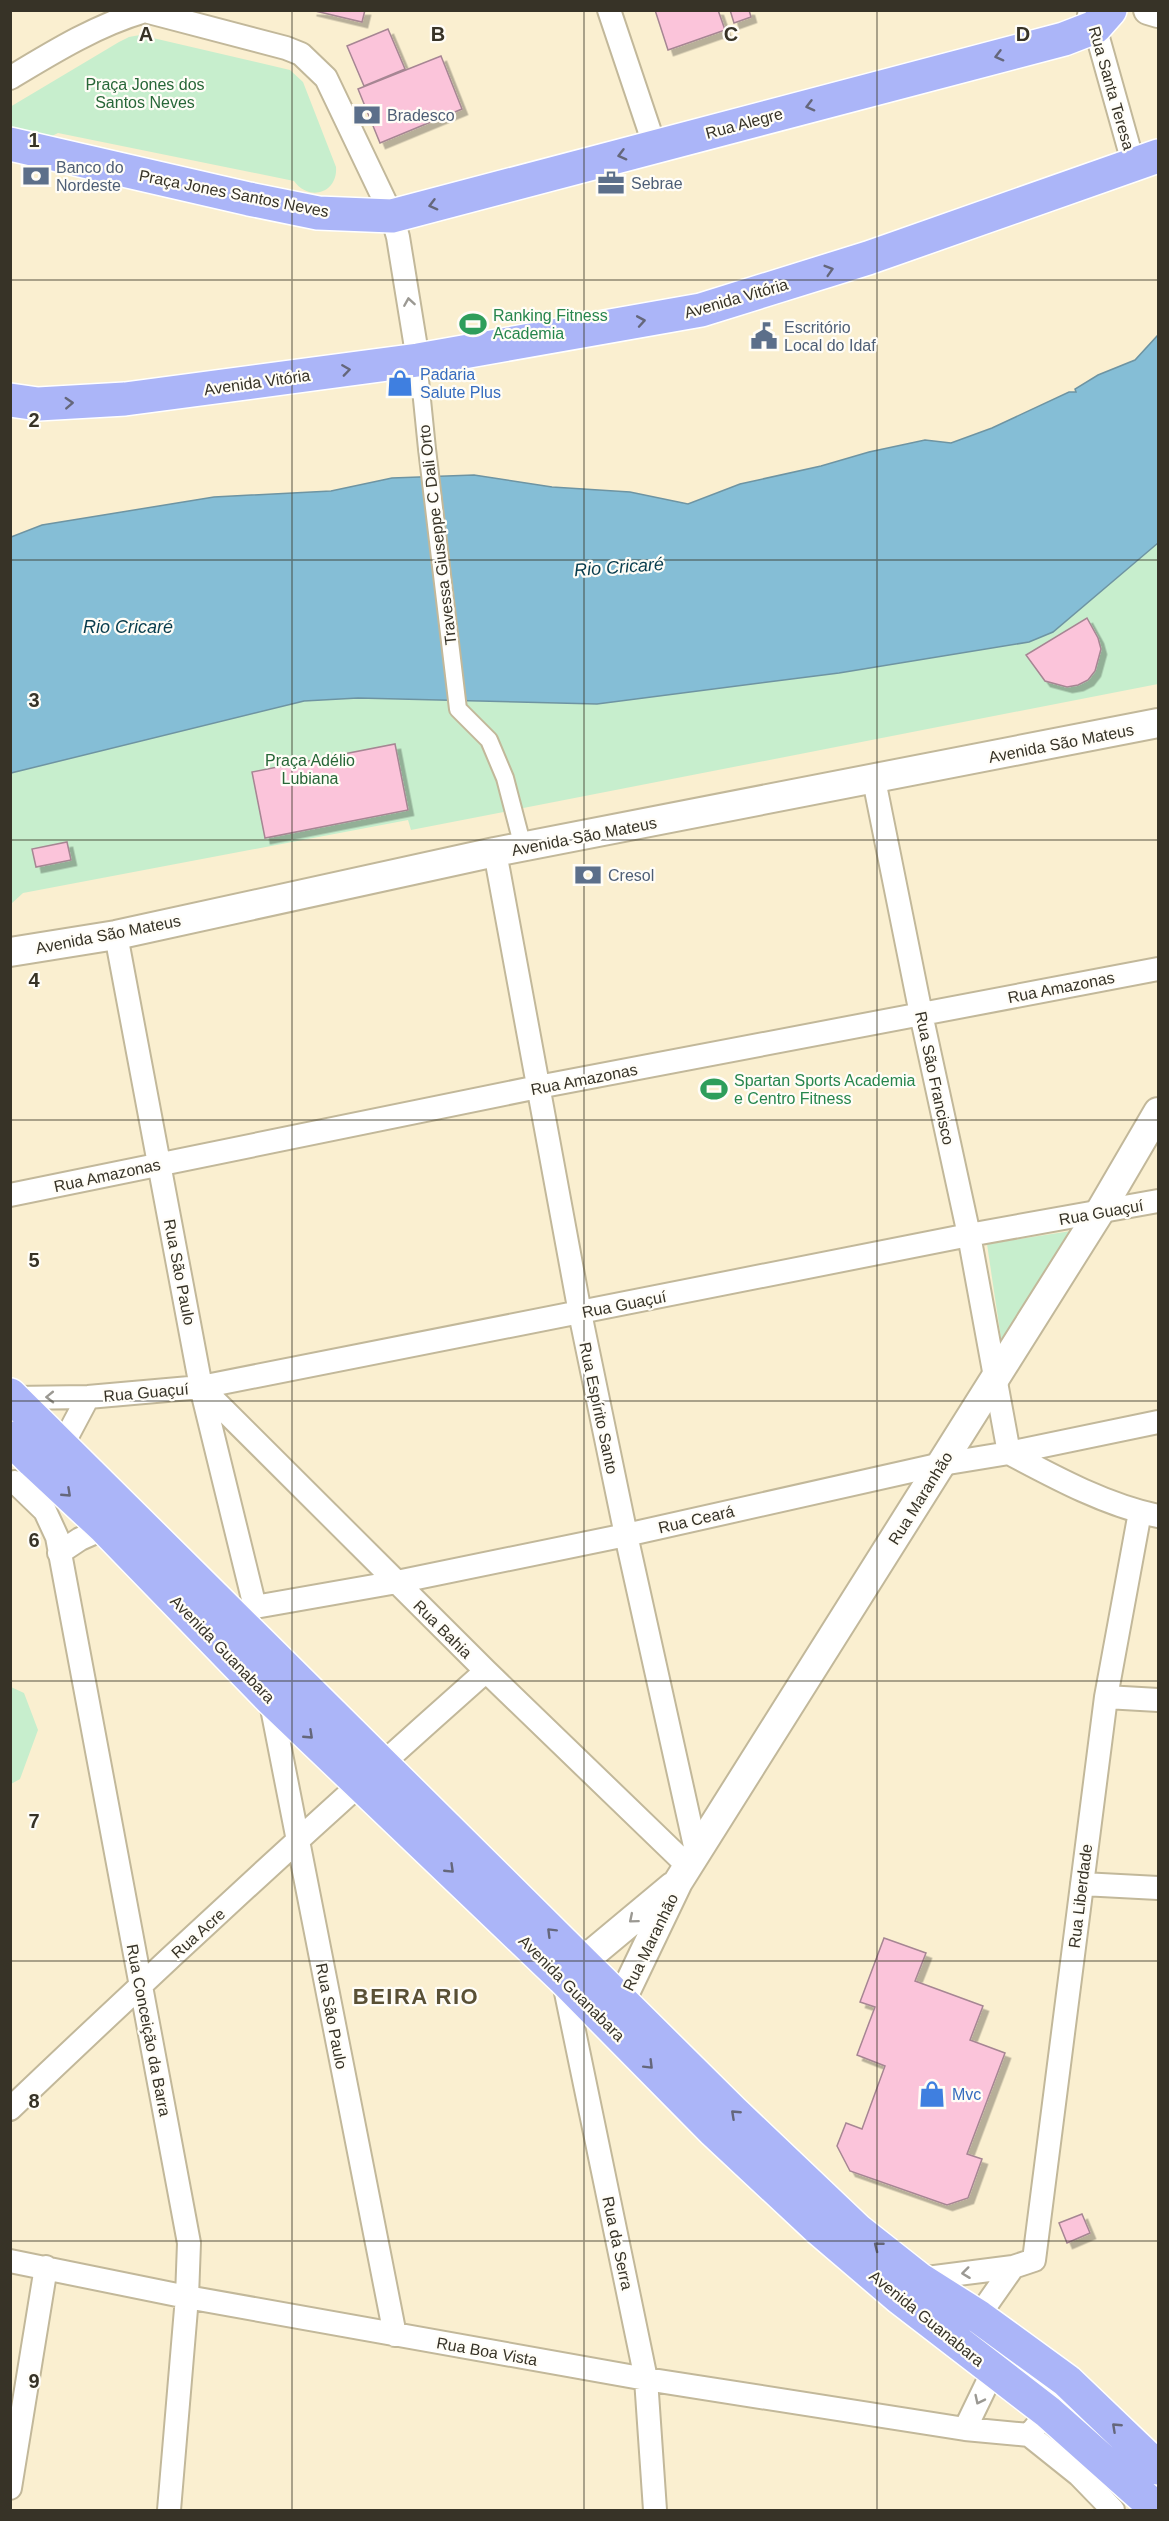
<svg xmlns="http://www.w3.org/2000/svg" width="1169" height="2521" font-family="Helvetica,sans-serif">
<defs>
<filter id="shadow"><feDropShadow dx="5.5" dy="5.5" stdDeviation="0" flood-color="#0004"/></filter>
</defs>
<rect width="100%" height="100%" fill="#faefd0"/>
<path fill="#c7eecd" d="M 140,35 L 290,70 L 303,82 L 336,167 C 338,193 309,202 294,181 L 58,133 L 46,139 L 11,131 L 10,107 L 119,42 L 129,37 Z
M 1158,543 L 1158,684 L 411,830 L 408,820 L 23,893 L 11,904 L 11,773 L 304,701 L 358,698 L 597,704 L 839,673 L 1029,642 L 1053,632 Z
M 1071,1231 L 1002,1345 L 987,1244 Z
M 11,1687 L 24,1693 L 38,1730 L 20,1779 L 11,1784 Z"/>
<path fill="#85bed6" stroke="#6e94a2" stroke-width="1.5" d="M 1158,335 L 1158,543 L 1053,632 L 1029,642 L 839,673 L 597,704 L 358,698 L 304,701 L 11,773 L 11,537 L 42,525 L 214,497 L 331,491 L 392,478 L 474,475 L 552,487 L 630,492 L 688,504 L 740,484 L 821,466 L 869,452 L 925,440 L 951,443 L 992,428 L 1069,392 L 1076,392 L 1075,389 L 1098,375 L 1135,360 Z"/>
<path fill="#fbc4da" stroke="#a68693" stroke-width="1.5" filter="url(#shadow)" d="M 311,10 L 365,10 L 362,22 Z
M 655,10 L 718,10 L 725,30 L 668,50 Z
M 730,10 L 749,10 L 751,17 L 734,23 Z
M 388,29 L 405,69 L 364,86 L 347,46 Z
M 441,56 L 462,109 L 380,143 L 358,89 Z
M 1087,618 L 1098,638 L 1101,649 L 1095,671 L 1088,680 L 1078,685 L 1067,687 L 1045,681 L 1026,655 Z
M 395,744 L 408,810 L 265,838 L 252,772 Z
M 67,842 L 71,860 L 36,867 L 32,849 Z
M 884,1938 L 926,1953 L 915,1981 L 983,2006 L 970,2040 L 1005,2053 L 967,2154 L 982,2159 L 968,2198 L 947,2205 L 850,2171 L 837,2146 L 846,2123 L 862,2129 L 885,2066 L 857,2055 L 875,2007 L 860,2002 Z
M 1082,2214 L 1090,2233 L 1067,2243 L 1059,2223 Z"/>
<g fill="none" stroke-linecap="round" stroke-linejoin="round">
<defs>
<path id="pedestrian" d="M 418,360 L 427,449 L 458,709 L 489,740 L 505,778 L 523,847"/>
<path id="minor" d="M 609,10 L 655,147
M 1089,15 L 1095,27 L 1134,166
M 10,78 C 53,52 97,25 145,11 L 286,48 L 301,54 L 326,78 L 392,216 L 398,237 L 418,360
M 874,780 L 921,1014 L 969,1235 L 1009,1453 C 1056,1478 1106,1505 1158,1516
M 495,852 L 580,1313 L 626,1535 L 697,1855
M 116,935 L 201,1387 L 255,1607
M 10,1195 L 538,1087 L 1158,969
M 202,1388 L 486,1671 L 689,1867
M 13,1398 L 88,1397 L 201,1387 L 969,1235 L 1158,1201
M 62,1446 L 88,1397
M 15,1482 L 45,1511 L 57,1537 L 189,2243 L 187,2297 L 169,2510
M 59,1553 L 80,1539 L 105,1528
M 239,1623 L 255,1607 L 397,1582 L 626,1535 L 942,1464 L 1009,1453 L 1158,1422
M 1106,1697 L 1158,1700
M 270,1698 L 395,2335
M 1082,1884 L 1158,1888
M 563,1978 L 646,2379 L 655,2510
M 10,2109 C 166,1960 325,1814 486,1671
M 10,2261 L 187,2297 L 646,2379 L 965,2429 L 1029,2435 L 1048,2412 L 1067,2381
M 915,2282 L 919,2279 L 1013,2267 L 1034,2260 L 1106,1697 L 1140,1512
M 971,2327 L 1013,2267
M 965,2429 L 993,2371
M 1029,2435 L 1079,2475 L 1113,2510
M 10,2488 L 46,2267"/>
<path id="tertiary" d="M 1148,10 L 1158,13
M 10,952 L 116,935 L 495,852 L 1158,723
M 582,1962 L 672,1887
M 621,2001 L 678,1882 L 1099,1213 L 1158,1112"/>
<path id="primary" d="M 10,144 L 249,199 L 318,213 L 392,216 L 1064,39 L 1095,27 L 1110,10
M 10,400 L 38,404 L 125,399 L 418,360 L 701,310 L 868,258 L 1158,156
M 10,1395 L 732,2111 L 857,2230 L 919,2279 L 979,2317 L 1067,2381 L 1158,2468
M 10,1438 L 33,1461 L 105,1528 L 270,1698 L 563,1978 L 713,2130 L 818,2228 L 900,2298 L 1048,2412 L 1158,2510"/>
</defs>
<use href="#pedestrian" stroke="#c2b89a" stroke-width="20"/>
<use href="#minor" stroke="#c2b89a" stroke-width="26"/>
<use href="#tertiary" stroke="#c2b89a" stroke-width="32"/>
<use href="#primary" stroke="#fff" stroke-width="36"/>
<use href="#pedestrian" stroke="#fff" stroke-width="16"/>
<use href="#minor" stroke="#fff" stroke-width="22"/>
<use href="#tertiary" stroke="#fff" stroke-width="28"/>
<use href="#primary" stroke="#abb5f8" stroke-width="33"/>
</g>
<defs><path id="oneway-chevron" d="M-2-3.5L2.5 0L-2 3.5" fill="none" stroke-width="1.6" stroke-linecap="round" stroke-linejoin="round" transform="scale(1.5)"/></defs>
<g stroke="#65677b">
<use href="#oneway-chevron" transform="translate(999 56) rotate(165)"/>
<use href="#oneway-chevron" transform="translate(810 106) rotate(165)"/>
<use href="#oneway-chevron" transform="translate(622 155) rotate(165)"/>
<use href="#oneway-chevron" transform="translate(433 205) rotate(165)"/>
<use href="#oneway-chevron" transform="translate(829 270) rotate(-17)"/>
<use href="#oneway-chevron" transform="translate(641 321) rotate(-10)"/>
<use href="#oneway-chevron" transform="translate(346 370) rotate(-8)"/>
<use href="#oneway-chevron" transform="translate(69 403) rotate(-3)"/>
<use href="#oneway-chevron" transform="translate(67 1493) rotate(43)"/>
<use href="#oneway-chevron" transform="translate(309 1735) rotate(43)"/>
<use href="#oneway-chevron" transform="translate(450 1869) rotate(44)"/>
<use href="#oneway-chevron" transform="translate(551 1932) rotate(-135)"/>
<use href="#oneway-chevron" transform="translate(649 2065) rotate(45)"/>
<use href="#oneway-chevron" transform="translate(735 2114) rotate(-137)"/>
<use href="#oneway-chevron" transform="translate(878 2246) rotate(-142)"/>
<use href="#oneway-chevron" transform="translate(1116 2427) rotate(-137)"/>
</g>
<g stroke="#9b9993">
<use href="#oneway-chevron" transform="translate(409 302) rotate(-99)"/>
<use href="#oneway-chevron" transform="translate(50 1397) rotate(179)"/>
<use href="#oneway-chevron" transform="translate(633 1919) rotate(140)"/>
<use href="#oneway-chevron" transform="translate(966 2273) rotate(173)"/>
<use href="#oneway-chevron" transform="translate(979 2400) rotate(116)"/>
</g>
<path fill="none" stroke="#373327" stroke-width="1.5" stroke-opacity="0.55" d="M 292,10 L 292,2510M 584,10 L 584,2510M 877,10 L 877,2510M 10,280 L 1158,280M 10,560 L 1158,560M 10,840 L 1158,840M 10,1120 L 1158,1120M 10,1401 L 1158,1401M 10,1681 L 1158,1681M 10,1961 L 1158,1961M 10,2241 L 1158,2241"/>
<defs>
<symbol id="bank-bare" viewBox="-9 -9 18 18"><path d="M-6-4H6V4H-6ZM0-2.3a2.3 2.3 0 1 0 0 4.6a2.3 2.3 0 1 0 0-4.6Z" fill="#5c6f8a" stroke="#fffdf7" stroke-width="2.5" paint-order="stroke"/></symbol>
<symbol id="office-bare" viewBox="-9 -9 18 18"><path d="M-6-3h4V-5.5h4V-3h4V5H-6ZM-1-4.5V-3h2v-1.5ZM-6 0V1H6V0Z" fill="#5c6f8a" stroke="#fffdf7" stroke-width="2.5" paint-order="stroke"/></symbol>
<symbol id="stadium-bare" viewBox="-9 -9 18 18"><path d="M0-5a6.5 5 0 1 0 0 10a6.5 5 0 1 0 0-10ZM-3.5-1.8h7v3.6h-7Z" fill="#2e9e5b" stroke="#fffdf7" stroke-width="2.5" paint-order="stroke"/></symbol>
<symbol id="civic-bare" viewBox="-9 -9 18 18"><path d="M-.6-6.5H3V-4.5H.6V-3L4-1V1h2V6H-6V1h2V-1L-.6-3ZM-1.2 2.5V6h2.4V2.5Z" fill="#5c6f8a" stroke="#fffdf7" stroke-width="2.5" paint-order="stroke"/></symbol>
<symbol id="shop-bare" viewBox="-9 -9 18 18"><path d="M-5-2.5h2.3a2.7 3.5 0 0 1 5.4 0H5L5.5 6h-11ZM-1.5-2.5h3a1.5 2.3 0 0 0-3 0Z" fill="#3f7fe0" stroke="#fffdf7" stroke-width="2.5" paint-order="stroke"/></symbol>
</defs>
<g fill-rule="evenodd">
<use href="#bank-bare" x="348" y="96" width="38" height="38"/>
<use href="#bank-bare" x="17" y="157" width="38" height="38"/>
<use href="#office-bare" x="592" y="164" width="38" height="38"/>
<use href="#stadium-bare" x="454" y="305" width="38" height="38"/>
<use href="#civic-bare" x="745" y="317" width="38" height="38"/>
<use href="#shop-bare" x="381" y="364" width="38" height="38"/>
<use href="#bank-bare" x="569" y="856" width="38" height="38"/>
<use href="#stadium-bare" x="695" y="1070" width="38" height="38"/>
<use href="#shop-bare" x="913" y="2075" width="38" height="38"/>
</g>
<g text-anchor="middle" stroke-width="4.5" stroke-linejoin="round" paint-order="stroke">
<g font-size="16" fill="#286738" stroke="#fffdf7">
<text x="145" y="90">Praça Jones dos<tspan x="145" dy="18">Santos Neves</tspan></text>
<text x="310" y="766">Praça Adélio<tspan x="310" dy="18">Lubiana</tspan></text>
</g>
<g font-size="16" fill="#373327" stroke="#fffdf7">
<text transform="translate(1112 88) rotate(74)" y="6">Rua Santa Teresa</text>
<text transform="translate(744 123) rotate(-15)" y="6">Rua Alegre</text>
<text transform="translate(234 193) rotate(11)" y="6">Praça Jones Santos Neves</text>
<text transform="translate(736 298) rotate(-16)" y="6">Avenida Vitória</text>
<text transform="translate(257 382) rotate(-8)" y="6">Avenida Vitória</text>
<text transform="translate(437 535) rotate(-97)" y="6">Travessa Giuseppe C Dali Orto</text>
<text transform="translate(1061 743) rotate(-11)" y="6">Avenida São Mateus</text>
<text transform="translate(584 836) rotate(-11)" y="6">Avenida São Mateus</text>
<text transform="translate(108 934) rotate(-11)" y="6">Avenida São Mateus</text>
<text transform="translate(1061 987) rotate(-11)" y="6">Rua Amazonas</text>
<text transform="translate(935 1078) rotate(78)" y="6">Rua São Francisco</text>
<text transform="translate(584 1079) rotate(-11)" y="6">Rua Amazonas</text>
<text transform="translate(107 1175) rotate(-12)" y="6">Rua Amazonas</text>
<text transform="translate(1101 1212) rotate(-10)" y="6">Rua Guaçuí</text>
<text transform="translate(180 1272) rotate(79)" y="6">Rua São Paulo</text>
<text transform="translate(624 1304) rotate(-11)" y="6">Rua Guaçuí</text>
<text transform="translate(146 1392) rotate(-5)" y="6">Rua Guaçuí</text>
<text transform="translate(599 1408) rotate(78)" y="6">Rua Espírito Santo</text>
<text transform="translate(920 1498) rotate(-58)" y="6">Rua Maranhão</text>
<text transform="translate(696 1519) rotate(-13)" y="6">Rua Ceará</text>
<text transform="translate(443 1629) rotate(45)" y="6">Rua Bahia</text>
<text transform="translate(223 1649) rotate(46)" y="6">Avenida Guanabara</text>
<text transform="translate(1080 1896) rotate(-83)" y="6">Rua Liberdade</text>
<text transform="translate(198 1933) rotate(-42)" y="6">Rua Acre</text>
<text transform="translate(650 1942) rotate(-64)" y="6">Rua Maranhão</text>
<text transform="translate(572 1988) rotate(45)" y="6">Avenida Guanabara</text>
<text transform="translate(332 2016) rotate(79)" y="6">Rua São Paulo</text>
<text transform="translate(149 2030) rotate(79)" y="6">Rua Conceição da Barra</text>
<text transform="translate(618 2243) rotate(78)" y="6">Rua da Serra</text>
<text transform="translate(927 2318) rotate(39)" y="6">Avenida Guanabara</text>
<text transform="translate(487 2351) rotate(10)" y="6">Rua Boa Vista</text>
</g>
<g font-size="16" fill="#4e5e75" stroke="#fffdf7" text-anchor="start">
<text x="387" y="121">Bradesco</text>
<text x="56" y="173">Banco do<tspan x="56" dy="18">Nordeste</tspan></text>
<text x="631" y="189">Sebrae</text>
<text x="784" y="333">Escritório<tspan x="784" dy="18">Local do Idaf</tspan></text>
<text x="608" y="881">Cresol</text>
</g>
<g font-size="16" fill="#27864d" stroke="#fffdf7" text-anchor="start">
<text x="493" y="321">Ranking Fitness<tspan x="493" dy="18">Academia</tspan></text>
<text x="734" y="1086">Spartan Sports Academia<tspan x="734" dy="18">e Centro Fitness</tspan></text>
</g>
<g font-size="16" fill="#366cbe" stroke="#fffdf7" text-anchor="start">
<text x="420" y="380">Padaria<tspan x="420" dy="18">Salute Plus</tspan></text>
<text x="952" y="2100">Mvc</text>
</g>
<g font-size="18" font-style="italic" fill="#073c4d" stroke="#fffdf7">
<text transform="translate(619 567) rotate(-4)" y="6">Rio Cricaré</text>
<text x="128" y="633">Rio Cricaré</text>
</g>
<g font-size="22" font-weight="bold" letter-spacing="1.5" fill="#595035" stroke="#fffdf7">
<text x="416" y="2004">BEIRA RIO</text>
</g>
</g>
<g font-size="20" text-anchor="middle" font-weight="bold" fill="#373327" stroke="#fffdf7" stroke-width="4.5" stroke-linejoin="round" paint-order="stroke">
<text x="146" y="41">A</text>
<text x="438" y="41">B</text>
<text x="731" y="41">C</text>
<text x="1023" y="41">D</text>
<text x="34" y="147">1</text>
<text x="34" y="427">2</text>
<text x="34" y="707">3</text>
<text x="34" y="987">4</text>
<text x="34" y="1267">5</text>
<text x="34" y="1547">6</text>
<text x="34" y="1828">7</text>
<text x="34" y="2108">8</text>
<text x="34" y="2388">9</text>
</g>
<rect width="1169" height="2521" fill="none" stroke="#373327" stroke-width="24"/>
</svg>
